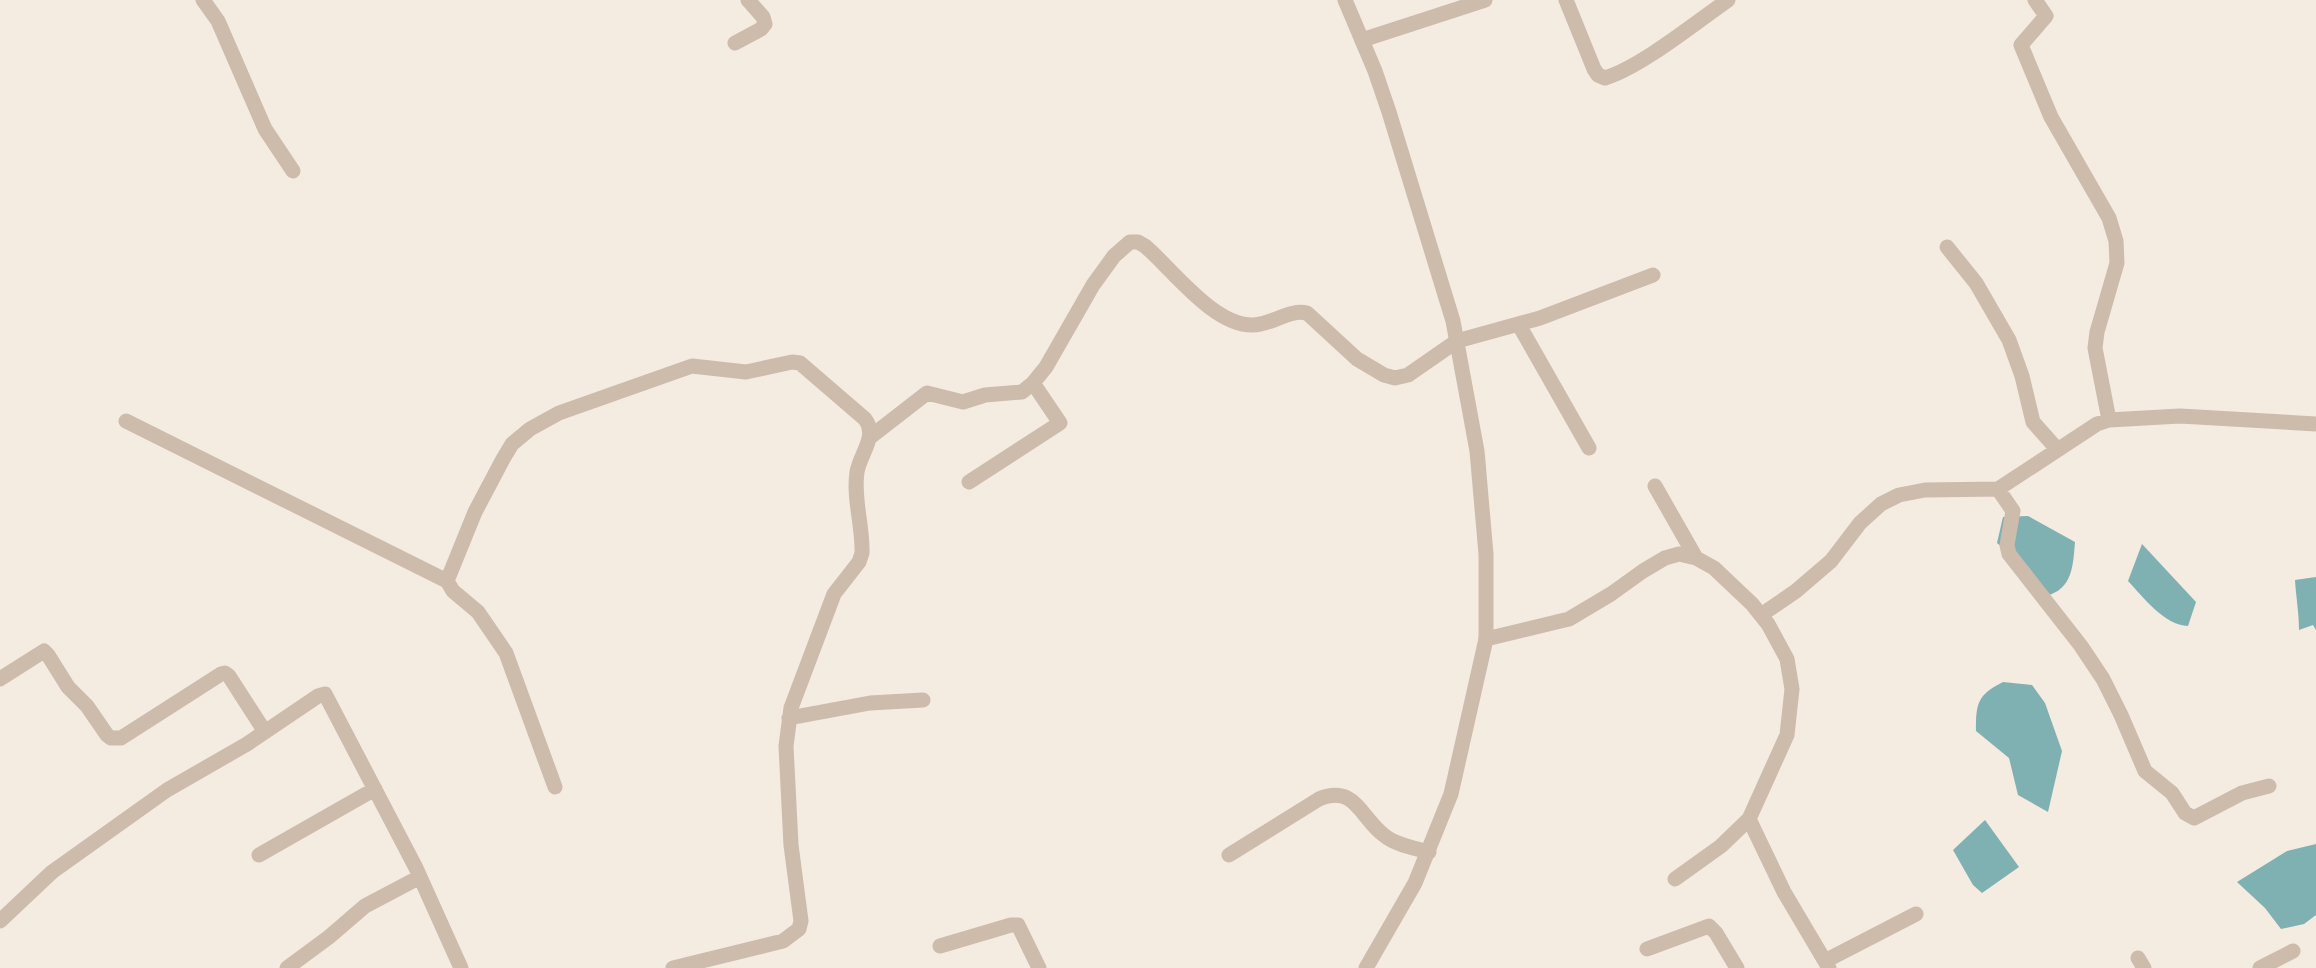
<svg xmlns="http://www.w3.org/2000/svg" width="2316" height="968" font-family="Lato,sans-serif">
<rect width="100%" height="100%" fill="#f4ebe1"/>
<path fill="#7fb0b2" d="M 2028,516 L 2075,542 C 2073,565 2073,589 2046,596 L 2027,568 L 1997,543 L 2003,517 Z
M 2142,544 L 2196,602 L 2188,626 C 2164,625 2144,598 2128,581 Z
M 2316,577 L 2316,630 L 2313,625 L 2299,630 C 2299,612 2296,597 2295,580 Z
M 2003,682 L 2032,685 L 2045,703 L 2062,751 L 2048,812 L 2018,795 L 2009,758 L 1976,731 C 1976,704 1977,695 2003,682 Z
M 1985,820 L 2019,867 L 1982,893 L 1973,885 L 1953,850 Z
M 2316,844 L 2316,915 L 2304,924 L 2281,929 L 2265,908 L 2237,882 L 2287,851 Z"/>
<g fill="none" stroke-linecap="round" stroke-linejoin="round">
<path stroke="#cdbbac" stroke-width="15" d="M 203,0 L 218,21 L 265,129 L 293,171
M 1566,0 L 1594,69 L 1598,75 L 1605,78 C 1641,67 1695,23 1728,0
M 2035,0 L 2046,16 L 2021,45 L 2051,117 L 2109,218 L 2116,241 L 2117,263 L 2097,332 L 2095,348 L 2109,420
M 1362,40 L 1485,0
M 735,43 L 761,29 L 765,24 L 763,17 L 748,0
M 1947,247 L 1976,283 L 2009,340 L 2022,376 L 2033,422 L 2057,449
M 1519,325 L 1589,448
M 126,421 L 447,581
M 869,438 L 927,393 L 963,402 L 985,395 L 1022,392 L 1033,383 L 1046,367 L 1093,285 L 1114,256 L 1130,242 L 1138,242 L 1145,246 C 1173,270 1214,326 1253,325 C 1271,325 1289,309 1307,313 L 1357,359 L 1384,375 L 1395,378 L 1408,375 L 1457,341 L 1540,318 L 1653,275
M 969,482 L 1060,423 L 1033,383
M 1655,486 L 1696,558
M 1998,489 L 2013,511 L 2007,545 L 2009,554 L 2081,646 L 2103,679 L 2121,715 L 2145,771 L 2172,793 L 2185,813 L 2194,818 L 2242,793 L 2269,786
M 1761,615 L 1796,591 L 1831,561 L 1860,523 L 1881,504 L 1899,495 L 1925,490 L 1998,489 L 2097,424 L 2109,420 L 2180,416 L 2316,424
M 1486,639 L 1569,619 L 1611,594 L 1643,571 L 1665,558 L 1679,554 L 1696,558 L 1714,568 L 1752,604 L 1768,624 L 1787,659 L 1792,689 L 1787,735 L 1749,819 L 1721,846 L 1675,879
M 0,679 L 44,651 L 48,655 L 68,687 L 87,706 L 107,735 L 111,738 L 121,738 L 221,674 L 225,673 L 229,676 L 265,732
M 789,718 L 870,703 L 923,700
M 555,787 L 506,653 L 478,612 L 453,591 L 447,581 L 475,512 L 503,459 L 512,444 L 530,429 L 559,413 L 692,366 L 746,372 L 792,362 L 800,363 L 865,419 C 878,436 860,454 857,472 C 853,499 863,526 862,553 L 859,562 L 834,594 L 831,602 L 791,708 L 786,746 L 791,845 L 801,921 L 799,929 L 783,941 L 673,968
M 1749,819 L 1784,892 L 1829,968
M 259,855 L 375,789
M 1229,855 L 1319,799 C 1356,784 1360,818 1385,836 C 1396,845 1415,848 1429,852
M 0,921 L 52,872 L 167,790 L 247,744 L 318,696 L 325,694 L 416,868 L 461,968
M 940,946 L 1011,925 L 1018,925 L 1039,968
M 1647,949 L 1709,926 L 1716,933 L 1737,968
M 2138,958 L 2144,968
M 1825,961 L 1916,914
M 287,968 L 329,937 L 365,906 L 420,877
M 2260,968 L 2293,951"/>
<path stroke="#cdbbac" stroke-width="15" d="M 1345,0 L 1375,71 L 1389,112 L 1453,321 L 1477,451 L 1486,554 L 1486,639 L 1451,794 L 1415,883 L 1366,968"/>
</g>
</svg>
